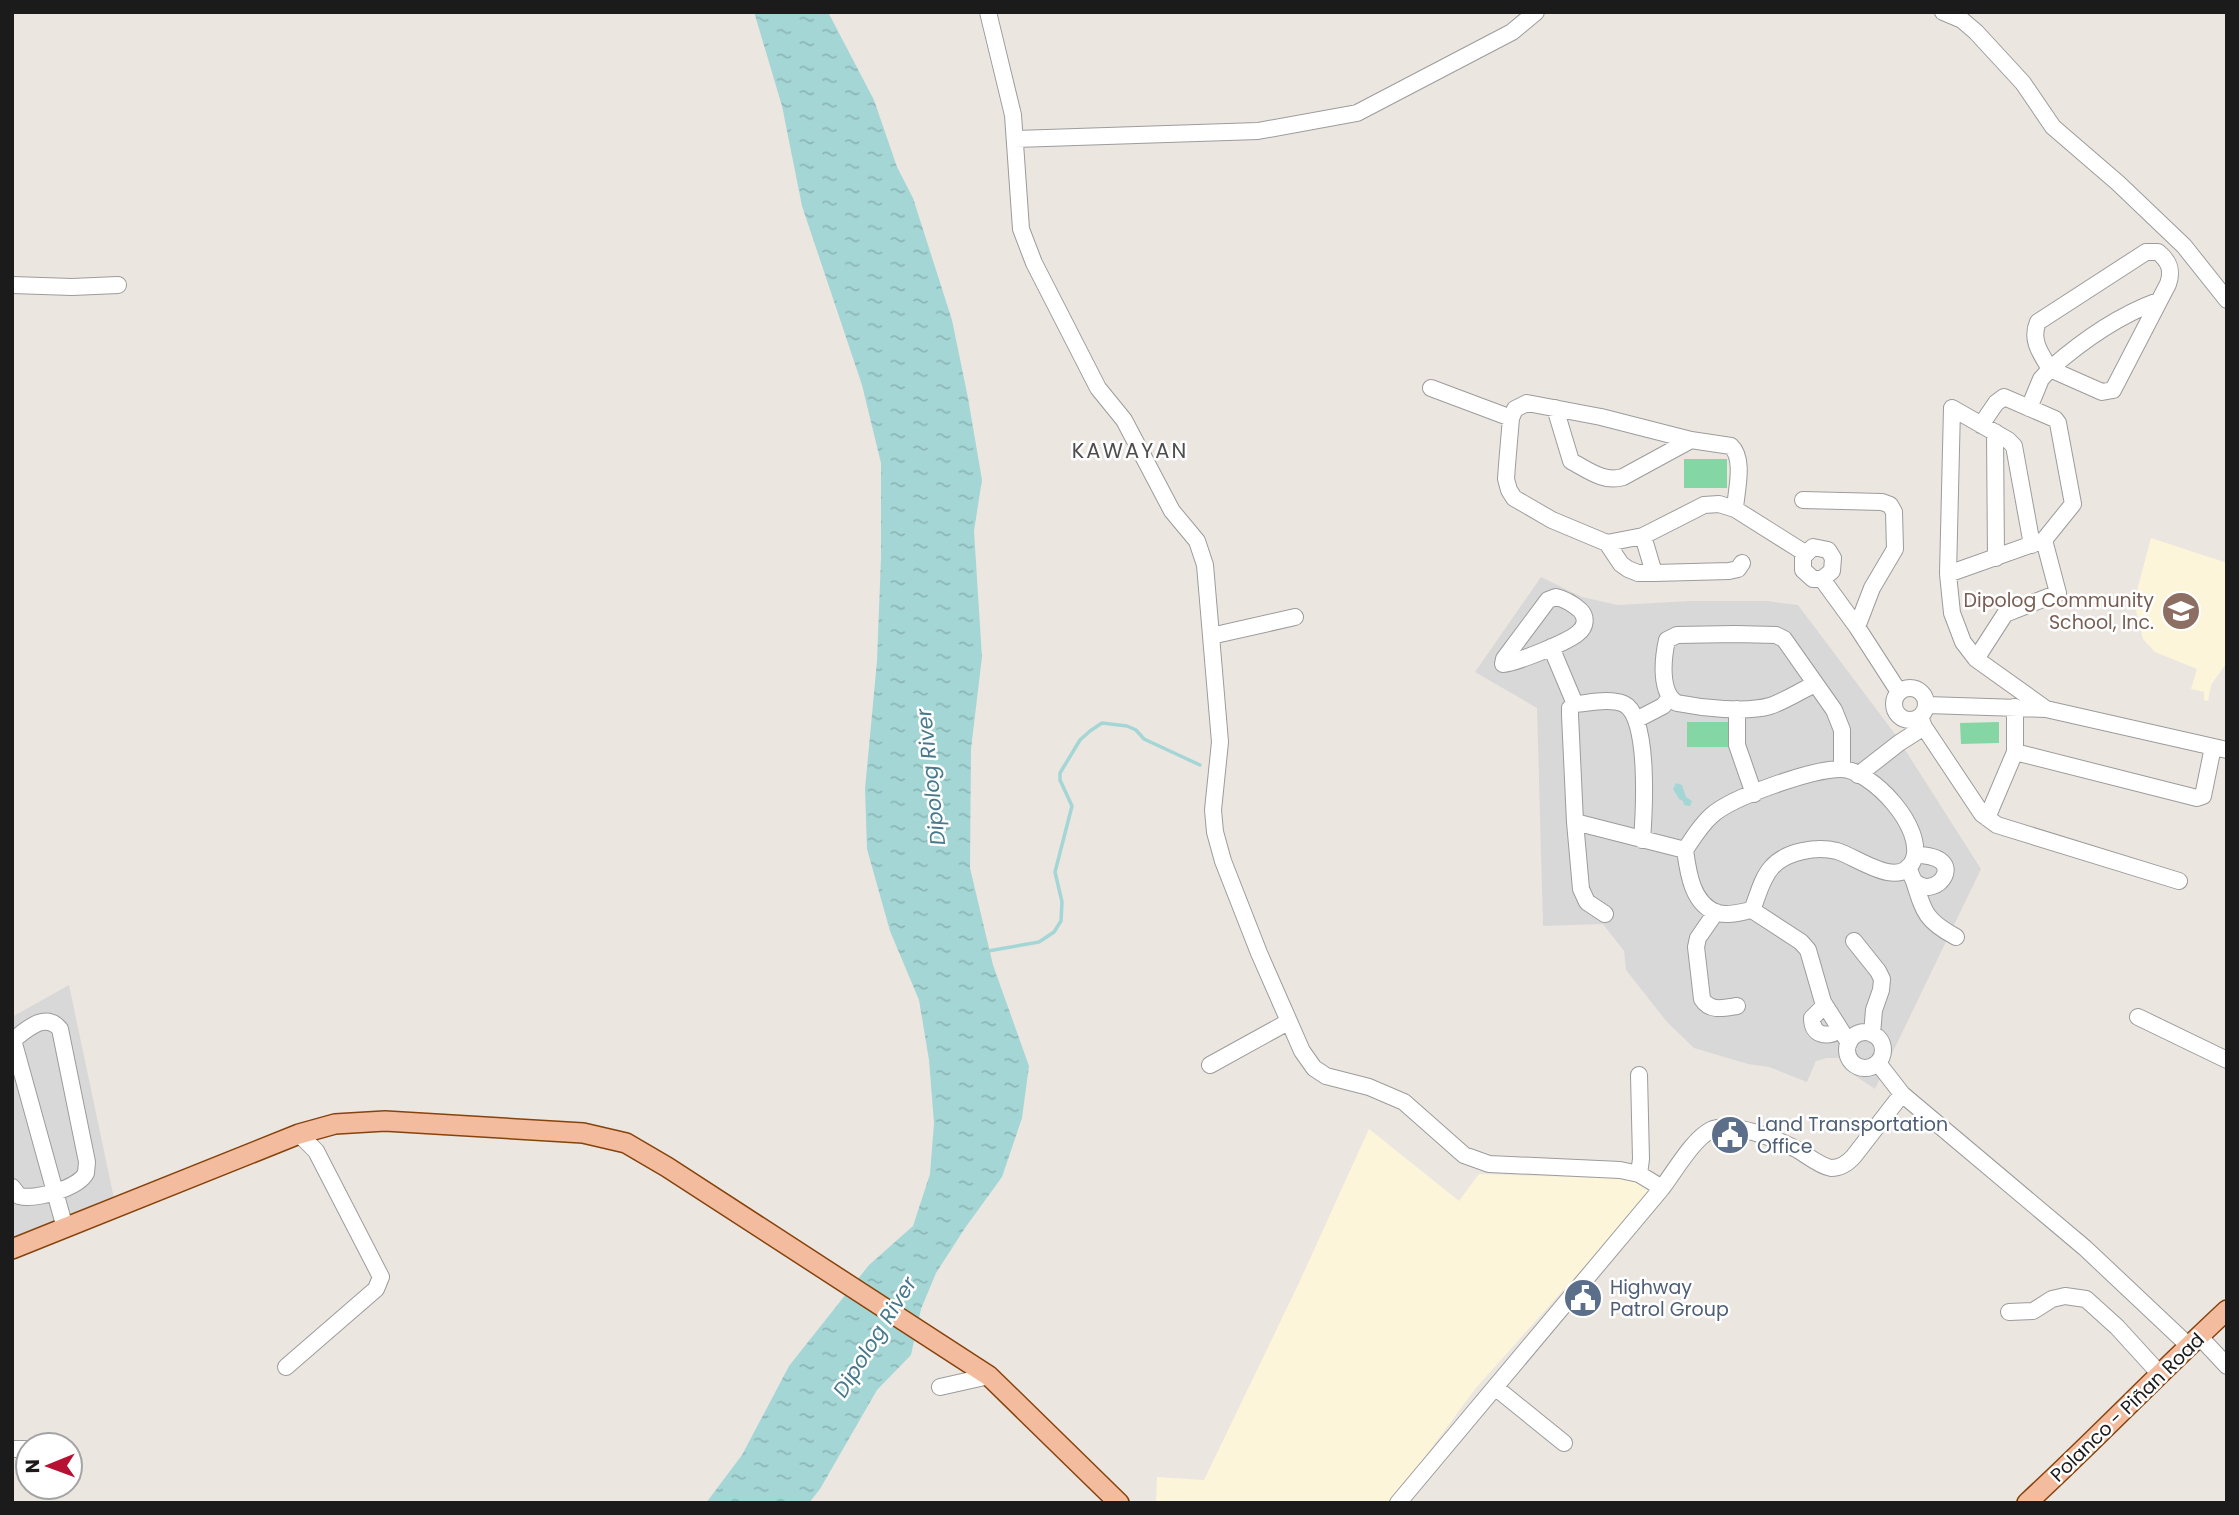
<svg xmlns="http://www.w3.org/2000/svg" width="2239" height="1515" font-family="Poppins,sans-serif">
<defs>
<pattern id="water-ripples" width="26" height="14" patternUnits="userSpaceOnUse" patternTransform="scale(1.75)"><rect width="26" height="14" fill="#a4d6d6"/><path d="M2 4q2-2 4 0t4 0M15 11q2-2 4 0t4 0" fill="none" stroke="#8db7b7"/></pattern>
</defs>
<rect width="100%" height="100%" fill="#ece6e1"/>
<path fill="#d9d8d8" d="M 1541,577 L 1582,597 L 1618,605 L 1689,601 L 1767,601 L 1798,605 L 1895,734 L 1981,869 L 1875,1089 L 1845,1069 L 1841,1058 L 1827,1058 L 1816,1061 L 1807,1082 L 1769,1067 L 1748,1064 L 1694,1048 L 1667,1022 L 1626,970 L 1624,951 L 1603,924 L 1543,926 L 1537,708 L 1475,672 Z
M 69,985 L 115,1203 L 12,1242 L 12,1017 Z"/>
<path fill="#fcf5da" d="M 2151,538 L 2227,563 L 2227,662 L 2211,685 L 2208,701 L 2204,700 L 2204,692 L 2191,689 L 2197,669 L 2155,652 L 2143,639 L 2134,602 Z
M 1369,1129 L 1459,1201 L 1479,1174 L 1639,1179 L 1649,1188 L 1641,1203 L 1475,1389 L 1391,1503 L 1156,1503 L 1157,1477 L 1204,1480 L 1298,1285 Z"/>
<path fill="#84d6a5" d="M 1684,459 L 1727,459 L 1727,488 L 1684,488 Z
M 1687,722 L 1729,722 L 1729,747 L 1687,747 Z
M 1999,722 L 1999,743 L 1961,744 L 1960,723 Z"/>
<path fill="url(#water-ripples)" d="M 754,12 L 828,12 L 874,100 L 897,167 L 913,198 L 952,320 L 968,398 L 982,480 L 974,531 L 982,657 L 971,749 L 970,868 L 993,965 L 1029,1066 L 1022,1118 L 1002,1177 L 965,1228 L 936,1273 L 921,1309 L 911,1355 L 877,1390 L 820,1489 L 809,1503 L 706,1503 L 742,1455 L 789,1366 L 869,1265 L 913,1226 L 930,1174 L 934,1123 L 929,1060 L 919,1000 L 890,931 L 867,849 L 865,789 L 877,661 L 881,557 L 881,463 L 862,385 L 802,206 L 782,106 Z
M 1676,783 L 1682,785 L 1686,797 L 1692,801 L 1690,806 L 1684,805 L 1683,801 L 1679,799 L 1673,789 Z"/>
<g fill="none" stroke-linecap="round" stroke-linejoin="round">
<path stroke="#a4d6d6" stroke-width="3.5" d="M 988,951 L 1039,942 L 1054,932 L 1061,921 L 1062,902 L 1055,872 L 1072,806 L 1060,780 L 1060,773 L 1080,740 L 1090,731 L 1102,723 L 1127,726 L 1136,730 L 1144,739 L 1200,765"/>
<defs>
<path id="minor" d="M 988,12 L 1013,115 L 1021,229 L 1034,263 L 1098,388 L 1124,420 L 1172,511 L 1197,541 L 1205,565 L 1220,742 L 1213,810 L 1215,832 L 1223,861 L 1259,953 L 1302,1051 L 1314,1068 L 1326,1076 L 1369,1087 L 1404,1102 L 1464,1155 L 1489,1164 L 1620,1170 L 1639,1174 L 1662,1188
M 1943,12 L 1962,20 L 1976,32 L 2023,83 L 2053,127 L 2118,183 L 2184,246 L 2227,300
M 1015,139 L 1258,131 L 1357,113 L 1512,32 L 1536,12
M 12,285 L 72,287 L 118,285
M 1431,388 L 1511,418
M 1555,408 L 1571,461 C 1588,470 1604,483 1623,477 L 1691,440
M 2029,408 L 2041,379 L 2050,369 L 2102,392 L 2113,390 L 2168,284 C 2173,270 2169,261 2158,252 L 2146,252 L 2038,322 C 2030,340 2041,354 2050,369 C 2083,340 2117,316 2158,301
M 1995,432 L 1996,558
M 1803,500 L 1882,502 L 1890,505 L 1894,512 L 1895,549 L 1872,588 L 1857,627
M 1735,509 C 1736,491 1745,459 1731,446 L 1691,440 L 1601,417 L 1527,403 L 1515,409 L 1511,418 L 1507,465 L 1506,479 L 1509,490 L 1514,498 L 1552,520 L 1607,543 L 1621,564 L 1628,569 L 1638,573 L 1654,573 L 1729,571 L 1738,569 L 1742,563
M 1643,536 L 1654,573
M 1607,543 L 1643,536 L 1704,505 L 1719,504 L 1735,509 L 1805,553
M 2032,545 L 2014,446 L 2008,440 L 1952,408 L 1948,574 L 1952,613 L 1963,642 L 1976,659 L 2046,709
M 1948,574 L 2044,540 L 2073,504 L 2058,423 L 2055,419 L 2004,397 L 1996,403 L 1981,425
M 1822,579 L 1832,571 L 1833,558 L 1828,550 L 1813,547 L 1803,557 L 1803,570 L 1813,579 L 1822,579 L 1857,627 L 1899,692
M 1556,597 C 1565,599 1573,604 1580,610 C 1587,617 1586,627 1578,633 C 1568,642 1516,663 1503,664 L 1504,659 L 1548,600 Z
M 1211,636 L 1295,617
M 1551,647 L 1575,704
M 1976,659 L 2005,614 L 2058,593 L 2044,540
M 1815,684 C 1800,691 1785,701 1770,706 C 1746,713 1702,708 1677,703 C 1659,693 1663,658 1667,640 L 1677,635 L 1735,634 L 1776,635 L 1784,639 L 1834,710 L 1842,730 L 1842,769
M1894 704a16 16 0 1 1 32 0a16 16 0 1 1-32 0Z
M 1927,705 L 2046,709 L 2227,750
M 1737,709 L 1737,745 L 1754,794
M 1920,717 L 1924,727 L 1982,814 L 1997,825 L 2179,881
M 1636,720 L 1663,706 L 1669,699
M 2015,752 L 2197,798 L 2203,796 L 2213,747
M 1858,775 L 1899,743 L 1924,727
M 1987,818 L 2015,752 L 2015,707
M 1575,822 L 1581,889 L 1587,902 L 1605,914
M 1642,840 C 1644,814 1650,716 1624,704 C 1610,698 1589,703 1575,704 L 1570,708 L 1570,715 L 1575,822 L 1685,850 C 1688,872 1692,905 1718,913 C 1729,916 1741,912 1752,910 L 1801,942 L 1808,950 L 1823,1002 L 1849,1043
M 1685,850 C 1693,838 1700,826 1711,816 C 1731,797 1813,769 1841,769 C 1871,769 1927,829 1913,861 C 1899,890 1857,857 1837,851 C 1817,846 1786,851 1772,867 C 1761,879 1758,896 1752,910
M 1908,867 C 1910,871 1912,879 1915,882 C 1936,902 1972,855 1915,855
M 1914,881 C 1924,913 1926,921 1956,937
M 1716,912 L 1698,938 L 1696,947 L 1702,999 C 1710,1012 1724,1008 1737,1006
M 1854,941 L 1878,971 L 1882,979 L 1881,990 L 1874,1010 L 1872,1034
M 1825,1005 L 1812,1018 C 1812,1036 1827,1038 1840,1030
M 2138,1017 L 2227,1060
M1847 1050a18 18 0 1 1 36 0a18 18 0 1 1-36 0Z
M 13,1040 L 65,1228
M 12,1041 C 26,1030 45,1011 60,1029 L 87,1162 C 87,1163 86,1172 86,1173 C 78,1189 34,1200 19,1196 L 12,1187
M 1878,1063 L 1902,1094 L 2085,1248 L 2189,1346
M 1210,1065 L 1288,1022
M 1639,1174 L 1641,1159 L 1639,1075
M 2009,1312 L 2033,1311 L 2052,1299 L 2065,1296 L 2086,1299 L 2117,1327 L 2159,1373
M 2199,1336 L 2227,1366
M 286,1367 L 376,1289 L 381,1277 L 316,1151 L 299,1134
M 940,1387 L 989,1376
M 1496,1388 L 1564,1443
M 12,1449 L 28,1449
M 1398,1503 L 1662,1188 C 1675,1171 1693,1139 1711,1130 C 1731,1120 1779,1140 1798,1150 C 1808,1156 1820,1166 1831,1168 C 1841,1168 1848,1163 1854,1156 L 1902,1094"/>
<path id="major" d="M 12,1249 L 299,1134 L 335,1124 L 385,1121 L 583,1133 L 626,1143 L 667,1167 L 989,1376 L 1119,1503
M 2027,1503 C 2095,1440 2159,1373 2227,1310"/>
</defs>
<use href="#minor" stroke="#9c9c9c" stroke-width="18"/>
<use href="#major" stroke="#86430c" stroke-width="22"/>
<use href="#minor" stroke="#fff" stroke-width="16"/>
<use href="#major" stroke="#f4bc9e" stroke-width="19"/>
</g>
<defs>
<symbol id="school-disc" viewBox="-11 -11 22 22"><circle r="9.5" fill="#8d6e63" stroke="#fff"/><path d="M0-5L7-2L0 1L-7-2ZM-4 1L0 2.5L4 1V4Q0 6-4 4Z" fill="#fff"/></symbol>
<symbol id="civic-disc" viewBox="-11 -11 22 22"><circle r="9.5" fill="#5c6f8a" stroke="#fff"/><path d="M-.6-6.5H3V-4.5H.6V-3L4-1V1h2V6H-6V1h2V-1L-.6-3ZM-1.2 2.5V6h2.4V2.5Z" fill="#fff"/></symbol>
</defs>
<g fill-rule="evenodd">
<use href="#school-disc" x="2159" y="589" width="44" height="44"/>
<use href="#civic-disc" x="1708" y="1113" width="44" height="44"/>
<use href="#civic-disc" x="1561" y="1276" width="44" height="44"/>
</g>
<g text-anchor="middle" stroke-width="5" stroke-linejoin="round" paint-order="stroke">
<g font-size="19" fill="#785e54" stroke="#fff" text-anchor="end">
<text x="2154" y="607">Dipolog Community<tspan x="2154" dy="22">School, Inc.</tspan></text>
</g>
<g font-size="19" fill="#4e5e75" stroke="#fff" text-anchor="start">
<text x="1757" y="1131">Land Transportation<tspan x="1757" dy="22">Office</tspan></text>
<text x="1610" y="1294">Highway<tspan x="1610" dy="22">Patrol Group</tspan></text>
</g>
<g font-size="19" fill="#1b1b1b" stroke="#fff">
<text transform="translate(2127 1407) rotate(-44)" y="7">Polanco - Piñan Road</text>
</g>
<g font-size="21" letter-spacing="2" fill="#4e4e4e" stroke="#fff">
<text x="1130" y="458">KAWAYAN</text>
</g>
<g font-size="21" font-style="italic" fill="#47798c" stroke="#fff">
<text transform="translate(931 777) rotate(-96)" y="7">Dipolog River</text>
<text transform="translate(875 1337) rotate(-58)" y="7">Dipolog River</text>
</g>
</g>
<rect width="2239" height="1515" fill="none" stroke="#1b1b1b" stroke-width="28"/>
<g transform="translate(49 1466) rotate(269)"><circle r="33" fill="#ffffff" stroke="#a4a4a4" stroke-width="2"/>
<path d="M0-5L12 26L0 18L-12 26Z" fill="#b61033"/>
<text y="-10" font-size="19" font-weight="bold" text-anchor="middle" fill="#1b1b1b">N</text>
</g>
</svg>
